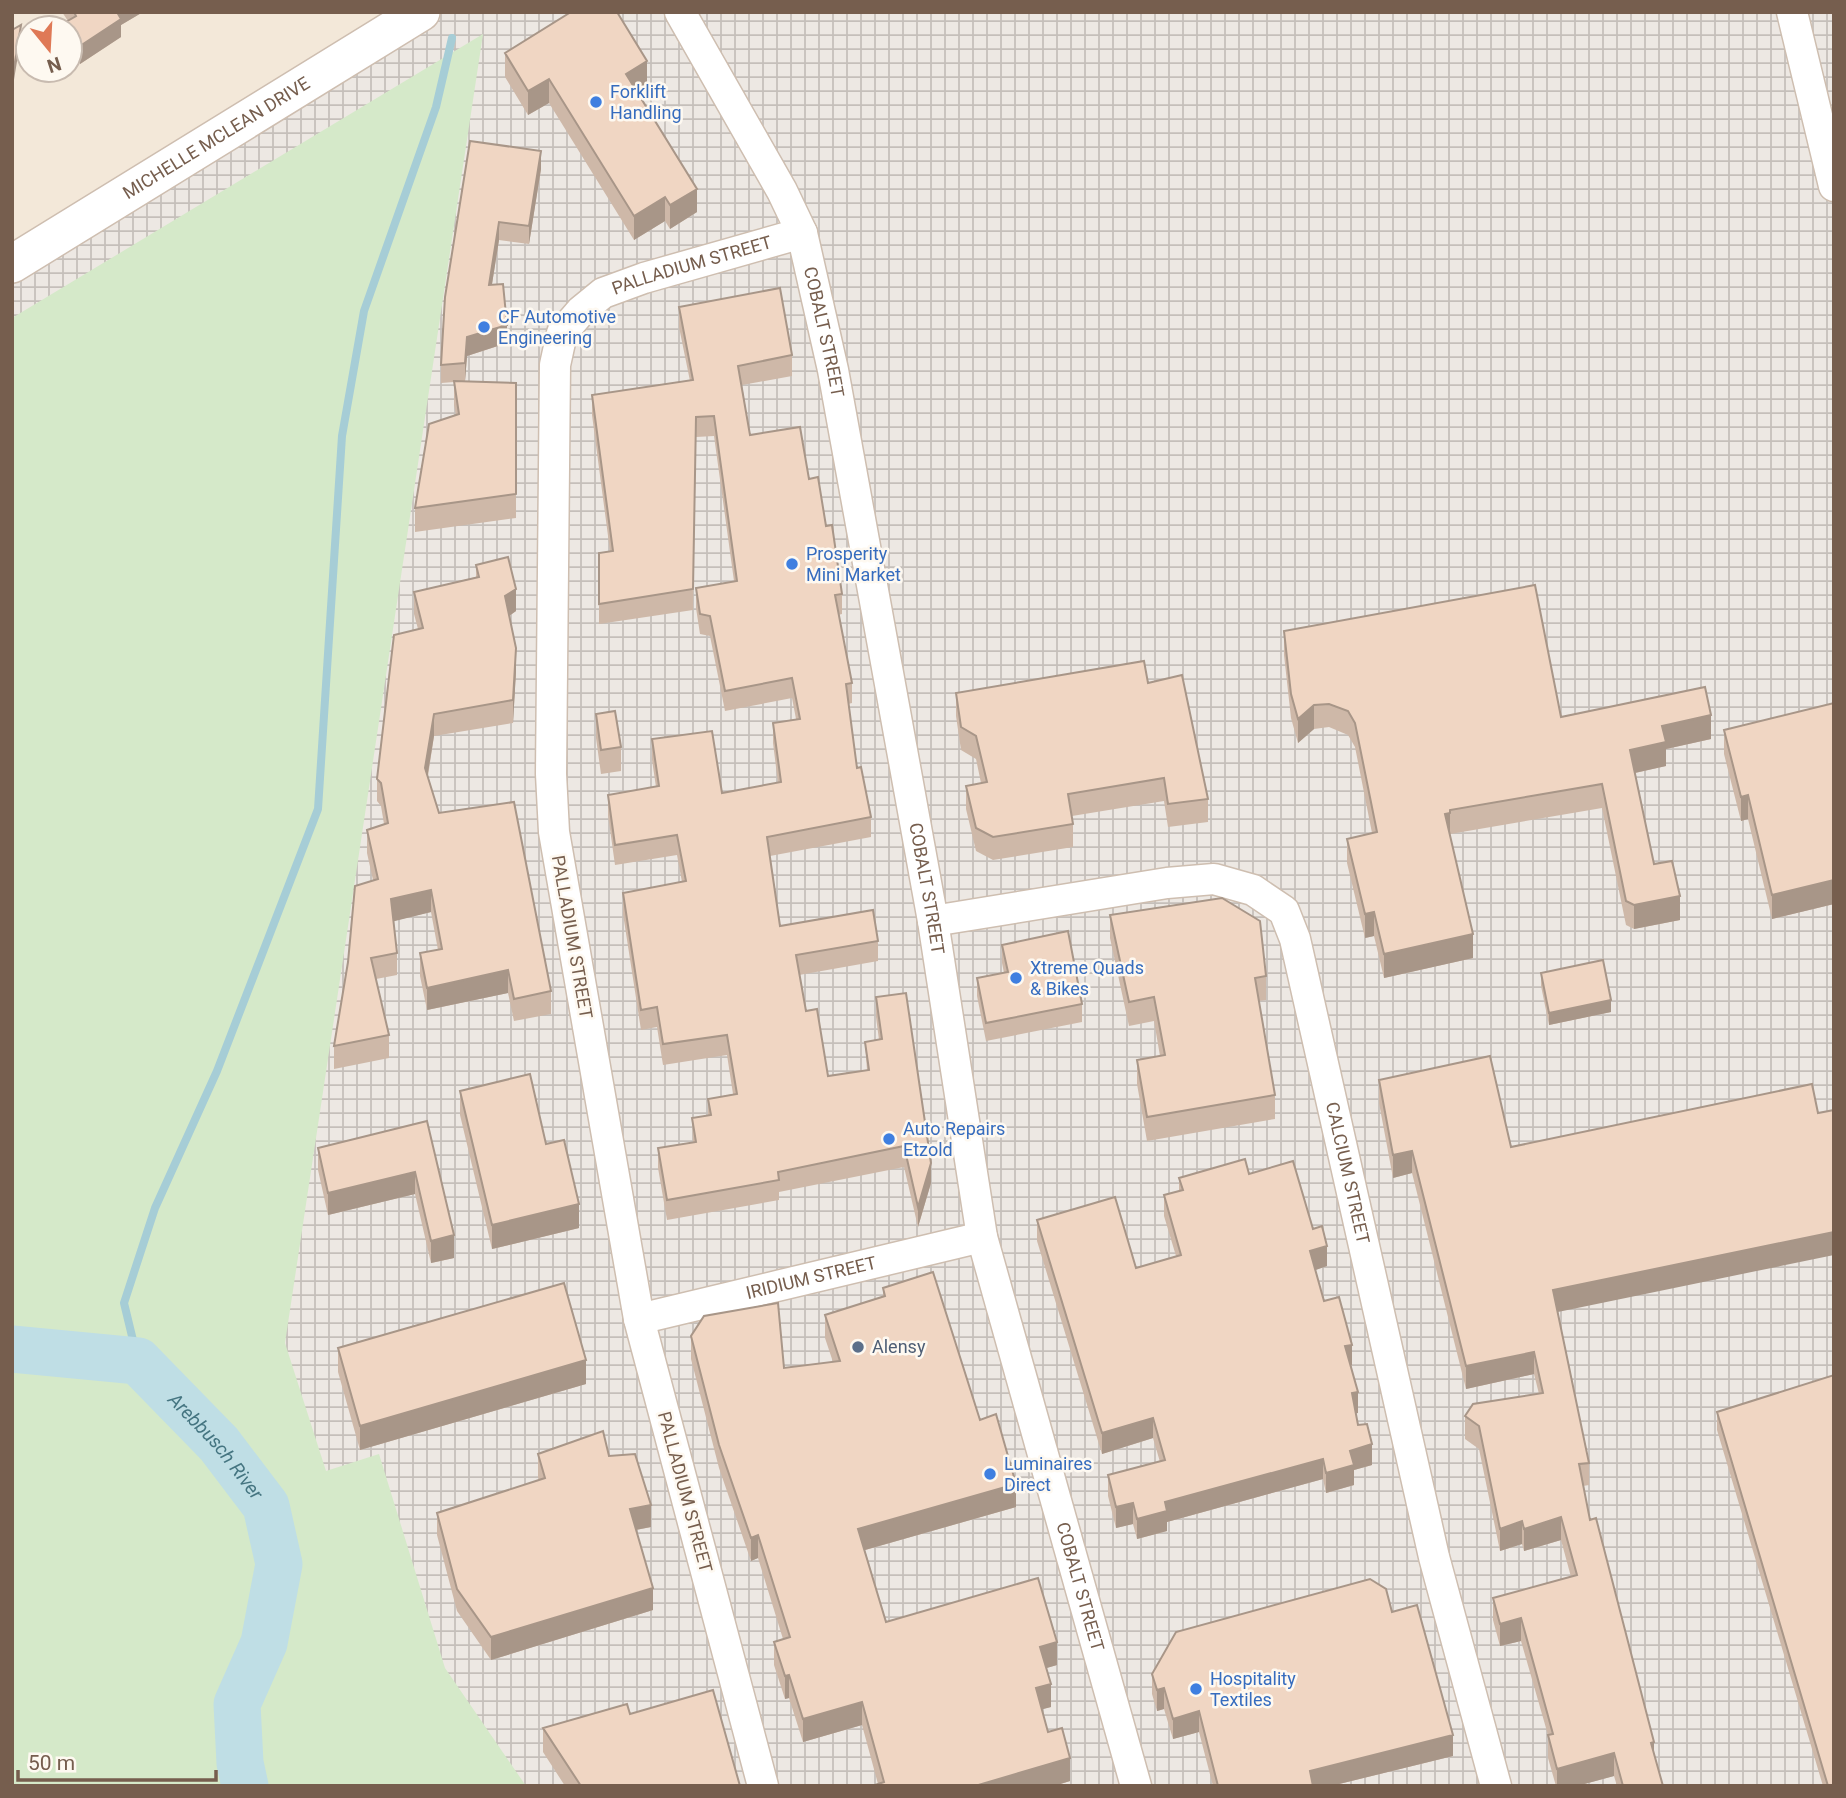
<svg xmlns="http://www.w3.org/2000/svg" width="1846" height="1798" font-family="Roboto,sans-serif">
<defs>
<pattern id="industrial-grid" width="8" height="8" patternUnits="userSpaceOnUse" patternTransform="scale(1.75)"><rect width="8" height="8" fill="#ede8e3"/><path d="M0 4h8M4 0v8" fill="none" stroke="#c5bfba"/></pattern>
</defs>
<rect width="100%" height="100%" fill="#fcf6ea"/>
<path fill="#f3e8d9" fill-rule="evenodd" d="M 12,12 L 421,12 L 12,264 ZM 28,28 L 70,28 L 70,70 L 28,70 Z"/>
<path fill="url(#industrial-grid)" d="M 421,12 L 1834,12 L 1834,1786 L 12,1786 L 12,264 Z"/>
<path fill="#d5e9c9" d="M 483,34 L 285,1343 L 326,1471 L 379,1454 L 445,1668 L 526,1786 L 12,1786 L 12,318 Z"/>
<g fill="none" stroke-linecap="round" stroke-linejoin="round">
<path stroke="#a6cdd6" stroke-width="8" d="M 138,1361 L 124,1303 L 155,1208 L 217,1071 L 318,809 L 342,436 L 364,311 L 436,107 L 452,38"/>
<path stroke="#bfdee5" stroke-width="47" id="s1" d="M 12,1349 L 138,1361 L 219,1444 L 266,1506 L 279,1564 L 264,1643 L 237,1704 L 240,1763 L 245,1786"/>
<defs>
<g id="minor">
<path id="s2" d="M 680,12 L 782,191 L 802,233 L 833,370 L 933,921 L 982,1237 L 1136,1786"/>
<path d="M 1792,12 L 1834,186"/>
<path id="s3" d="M 933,921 L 1167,883 L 1214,879 L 1253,890 L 1284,911 L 1295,939 L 1434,1557 L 1496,1786"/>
<path id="s4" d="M 639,1319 L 982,1237"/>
<path id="s5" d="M 763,1786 L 639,1319 L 554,832 L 551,774 L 555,365 L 562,333 L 581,311 L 603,293 L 644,278 L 802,233"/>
</g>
<g id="tertiary">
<path id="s6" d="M 12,264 L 421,12"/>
</g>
</defs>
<use href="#minor" stroke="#cebeb0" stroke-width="33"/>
<use href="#tertiary" stroke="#cebeb0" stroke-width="40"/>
<use href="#minor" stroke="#fff" stroke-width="30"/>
<use href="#tertiary" stroke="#fff" stroke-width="37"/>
</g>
<path fill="#ceb8a8" d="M 62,12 L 143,12 L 121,25 L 121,37 L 80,64 L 70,49 L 70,28 L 64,28 L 64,23 L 68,21 Z
M 505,53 L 647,84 L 636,91 L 697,212 L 670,229 L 665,221 L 634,240 L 549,103 L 528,115 L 505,77 Z
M 470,141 L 541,169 L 529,244 L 499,240 L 492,284 L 507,343 L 467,356 L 465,381 L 516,383 L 516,518 L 415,532 L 415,508 L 456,415 L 454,405 L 454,382 L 441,383 L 441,365 Z
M 679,307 L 792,355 L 792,376 L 742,385 L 750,435 L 809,479 L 826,526 L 842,594 L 842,614 L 838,615 L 852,683 L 852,703 L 848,704 L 857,768 L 871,817 L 871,837 L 770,856 L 780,926 L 878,941 L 878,961 L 799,975 L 806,1011 L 828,1076 L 867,1070 L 865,1042 L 879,1040 L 876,1017 L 876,997 L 931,1183 L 918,1227 L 904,1167 L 779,1192 L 779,1200 L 667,1220 L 658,1168 L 658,1148 L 693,1142 L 692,1118 L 708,1115 L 708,1099 L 733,1094 L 727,1055 L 663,1065 L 657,1027 L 641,1030 L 623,914 L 623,893 L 682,882 L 677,855 L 615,865 L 608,815 L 608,795 L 656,787 L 652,760 L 652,739 L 722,793 L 778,783 L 773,743 L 773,723 L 796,719 L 792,698 L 725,711 L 710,636 L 700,634 L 696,608 L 696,588 L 734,581 L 714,436 L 696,437 L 693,610 L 599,624 L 599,553 L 610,551 L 592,415 L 592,395 L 690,381 L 679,327 Z
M 476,565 L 516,611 L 509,616 L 516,671 L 513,723 L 434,736 L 428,776 L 439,813 L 551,991 L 551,1014 L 514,1021 L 508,993 L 427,1010 L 420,976 L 420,953 L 438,950 L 431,912 L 393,921 L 397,953 L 397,975 L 376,979 L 389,1035 L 389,1058 L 334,1069 L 334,1046 L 373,880 L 367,853 L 367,830 L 384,824 L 381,806 L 377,801 L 377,779 L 418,629 L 414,614 L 414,592 L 476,577 Z
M 1284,631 L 1561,717 L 1711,739 L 1666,749 L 1666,766 L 1635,773 L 1654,864 L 1680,920 L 1634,929 L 1626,925 L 1602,808 L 1450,834 L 1473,958 L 1384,978 L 1374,936 L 1365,938 L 1347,863 L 1347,839 L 1372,833 L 1355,747 L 1348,735 L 1329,727 L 1314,729 L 1298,743 L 1291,718 L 1284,655 Z
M 1148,683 L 1208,799 L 1208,822 L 1168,827 L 1164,801 L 1072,816 L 1073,824 L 1073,847 L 993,860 L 976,851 L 966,809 L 966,786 L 981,783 L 976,759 L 961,750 L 956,716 L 956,693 Z
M 1834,703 L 1834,904 L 1772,919 L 1748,819 L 1741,821 L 1724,754 L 1724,730 Z
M 596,714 L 621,747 L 621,771 L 601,774 L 596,738 Z
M 1110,915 L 1266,976 L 1266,1000 L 1259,1001 L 1275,1095 L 1275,1119 L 1147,1141 L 1137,1084 L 1137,1060 L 1160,1056 L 1154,1021 L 1129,1026 L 1110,938 Z
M 1002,945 L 1082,1004 L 1082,1022 L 986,1041 L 977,996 L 977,978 L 1004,973 L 1002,963 Z
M 1541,973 L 1611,1012 L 1549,1025 L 1541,986 Z
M 1379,1080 L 1511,1147 L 1558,1312 L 1589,1463 L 1589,1485 L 1583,1486 L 1590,1520 L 1663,1786 L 1617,1786 L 1614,1776 L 1577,1786 L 1556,1786 L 1548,1758 L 1548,1735 L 1521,1641 L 1500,1646 L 1493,1620 L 1493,1598 L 1571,1577 L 1561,1540 L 1524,1551 L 1522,1544 L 1500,1551 L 1479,1449 L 1465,1439 L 1465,1416 L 1539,1394 L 1534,1374 L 1466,1389 L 1412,1173 L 1393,1178 L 1379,1103 Z
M 460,1091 L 546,1144 L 579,1228 L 492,1249 L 460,1115 Z
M 427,1121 L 454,1258 L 431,1263 L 415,1194 L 328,1215 L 318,1170 L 318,1148 Z
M 1249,1174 L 1313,1229 L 1327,1266 L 1315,1270 L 1324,1301 L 1352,1365 L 1351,1365 L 1358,1413 L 1356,1413 L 1358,1425 L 1372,1465 L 1354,1470 L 1354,1485 L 1326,1493 L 1323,1479 L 1167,1522 L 1167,1531 L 1137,1539 L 1133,1524 L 1116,1528 L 1108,1496 L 1108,1475 L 1160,1462 L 1153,1438 L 1102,1454 L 1037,1241 L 1037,1220 L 1136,1268 L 1176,1256 L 1164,1216 L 1164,1195 L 1179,1191 L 1179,1178 Z
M 883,1288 L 980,1420 L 1016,1507 L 865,1550 L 886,1622 L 1057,1665 L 1046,1668 L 1051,1707 L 1042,1709 L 1048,1732 L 1070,1781 L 1054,1786 L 872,1786 L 878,1784 L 862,1725 L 803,1742 L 789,1698 L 785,1699 L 774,1665 L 774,1642 L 783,1639 L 758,1558 L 751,1561 L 719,1468 L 691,1359 L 691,1336 L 784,1368 L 833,1362 L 825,1338 L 825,1315 L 883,1297 Z
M 338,1348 L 586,1384 L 360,1450 L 338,1372 Z
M 1717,1412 L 1834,1786 L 1823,1786 L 1717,1430 Z
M 538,1454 L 609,1456 L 651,1527 L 636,1530 L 653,1610 L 491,1660 L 457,1611 L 437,1535 L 437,1513 L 539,1480 L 538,1477 Z
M 1392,1612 L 1453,1756 L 1331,1786 L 1213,1786 L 1199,1732 L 1173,1739 L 1164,1709 L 1157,1711 L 1152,1694 L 1152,1674 Z
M 630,1714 L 740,1786 L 565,1786 L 543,1752 L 543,1728 Z"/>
<path fill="#a89688" d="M 115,12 L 143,12 L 121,25 L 121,37 L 80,64 L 80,46 Z
M 21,25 L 21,37 L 12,92 L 12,80 Z
M 647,61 L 647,84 L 626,98 L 626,74 Z
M 549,79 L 549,103 L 528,115 L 528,91 Z
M 541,151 L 541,169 L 529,244 L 529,226 Z
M 697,189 L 697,212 L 670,229 L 670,205 Z
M 665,197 L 665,221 L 634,240 L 634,216 Z
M 499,222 L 499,240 L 489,303 L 489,285 Z
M 507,325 L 507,343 L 467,356 L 465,381 L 465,363 L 467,337 Z
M 516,589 L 516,611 L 505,619 L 505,596 Z
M 516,648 L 516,671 L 513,723 L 513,700 Z
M 1314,705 L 1314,729 L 1298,743 L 1298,719 Z
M 434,714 L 434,736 L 425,791 L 425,768 Z
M 1711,715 L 1711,739 L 1666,749 L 1666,766 L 1630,774 L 1630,750 L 1662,726 Z
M 1748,795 L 1748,819 L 1741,821 L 1741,797 Z
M 1450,813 L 1450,837 L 1445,814 Z
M 1834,880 L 1834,904 L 1772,919 L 1772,895 Z
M 431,890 L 431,912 L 391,922 L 391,899 Z
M 1680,896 L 1680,920 L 1634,929 L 1634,905 Z
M 1374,912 L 1374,936 L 1365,938 L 1365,914 Z
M 1473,934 L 1473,958 L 1384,978 L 1384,954 Z
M 508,970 L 508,993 L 427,1010 L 427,988 Z
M 1611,1000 L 1611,1012 L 1549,1025 L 1549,1013 Z
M 1412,1151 L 1412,1173 L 1393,1178 L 1393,1155 Z
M 931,1163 L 931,1183 L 918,1227 L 918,1207 Z
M 415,1172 L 415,1194 L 328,1215 L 328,1193 Z
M 579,1204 L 579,1228 L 492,1249 L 492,1225 Z
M 1834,1232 L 1834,1255 L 1553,1313 L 1553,1290 Z
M 454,1235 L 454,1258 L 431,1263 L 431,1241 Z
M 1327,1246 L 1327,1266 L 1310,1272 L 1310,1251 Z
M 1352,1345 L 1352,1365 L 1345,1367 L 1345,1346 Z
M 1534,1352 L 1534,1374 L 1466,1389 L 1466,1366 Z
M 586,1360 L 586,1384 L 360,1450 L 360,1426 Z
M 1358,1392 L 1358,1413 L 1352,1414 L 1352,1393 Z
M 1153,1418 L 1153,1438 L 1102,1454 L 1102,1433 Z
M 1372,1444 L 1372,1465 L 1354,1470 L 1354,1485 L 1326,1493 L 1326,1473 L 1350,1451 Z
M 1323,1459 L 1323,1479 L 1167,1522 L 1167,1531 L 1137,1539 L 1137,1519 L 1165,1502 Z
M 1016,1484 L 1016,1507 L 858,1552 L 858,1529 Z
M 1133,1503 L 1133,1524 L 1116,1528 L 1116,1507 Z
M 651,1505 L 651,1527 L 630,1531 L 630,1509 Z
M 1561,1517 L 1561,1540 L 1524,1551 L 1524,1529 Z
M 1522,1521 L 1522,1544 L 1500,1551 L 1500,1529 Z
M 758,1535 L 758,1558 L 751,1561 L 751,1538 Z
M 653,1588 L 653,1610 L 491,1660 L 491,1637 Z
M 1521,1618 L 1521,1641 L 1500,1646 L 1500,1624 Z
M 1057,1642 L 1057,1665 L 1040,1670 L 1040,1647 Z
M 789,1675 L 789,1698 L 785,1699 L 785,1676 Z
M 1051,1684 L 1051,1707 L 1036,1711 L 1036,1688 Z
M 1164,1688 L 1164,1709 L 1157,1711 L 1157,1690 Z
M 862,1702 L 862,1725 L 803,1742 L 803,1719 Z
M 1199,1711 L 1199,1732 L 1173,1739 L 1173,1719 Z
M 1453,1735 L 1453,1756 L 1331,1786 L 1310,1786 L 1310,1771 Z
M 1654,1742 L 1654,1764 L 1651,1743 Z
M 1614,1753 L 1614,1776 L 1577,1786 L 1557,1786 L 1557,1769 Z
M 1070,1758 L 1070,1781 L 1054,1786 L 975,1786 Z"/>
<path fill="#f0d6c3" stroke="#a89688" stroke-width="2" d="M 74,12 L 117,12 L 121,19 L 80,46 L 70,32 L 70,28 L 67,28 L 64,23 L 76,16 Z
M 571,12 L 617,12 L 647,61 L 626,74 L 697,189 L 670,205 L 665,197 L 634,216 L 549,79 L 528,91 L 505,53 Z
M 21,25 L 12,80 L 12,30 Z
M 470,141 L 541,151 L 529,226 L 499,222 L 489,285 L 503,284 L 507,325 L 467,337 L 465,363 L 441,365 L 445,297 Z
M 780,288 L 792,355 L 738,366 L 750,435 L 800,427 L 809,479 L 818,477 L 826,526 L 832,525 L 842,594 L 835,595 L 852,683 L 846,684 L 857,768 L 861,767 L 871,817 L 767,837 L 780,926 L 873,910 L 878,941 L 796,955 L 806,1011 L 817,1009 L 828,1076 L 869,1070 L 865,1042 L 882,1039 L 876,997 L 906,993 L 931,1163 L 918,1207 L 904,1146 L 778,1172 L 779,1180 L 667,1200 L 658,1148 L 696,1142 L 692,1118 L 711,1115 L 708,1099 L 737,1094 L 727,1035 L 663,1044 L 657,1007 L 641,1010 L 623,893 L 686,881 L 677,835 L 615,845 L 608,795 L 659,786 L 652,739 L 712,731 L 722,793 L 781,782 L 773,723 L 800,719 L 792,678 L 725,691 L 710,616 L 700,614 L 696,588 L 737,581 L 714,416 L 696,417 L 693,589 L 599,604 L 599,553 L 613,551 L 592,395 L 693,380 L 679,307 Z
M 454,381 L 516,383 L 516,494 L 415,508 L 429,424 L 459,414 Z
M 508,557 L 516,589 L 505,596 L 516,648 L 513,700 L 434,714 L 425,768 L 439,813 L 514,802 L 551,991 L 514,999 L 508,970 L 427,988 L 420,953 L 442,949 L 431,890 L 391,899 L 397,953 L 371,958 L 389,1035 L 334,1046 L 348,962 L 355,886 L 378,879 L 367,830 L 388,823 L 381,783 L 377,779 L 394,635 L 423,628 L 414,592 L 479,577 L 476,565 Z
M 1535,585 L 1561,717 L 1705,687 L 1711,715 L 1662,726 L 1666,742 L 1630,750 L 1654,864 L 1672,861 L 1680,896 L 1634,905 L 1626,901 L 1602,784 L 1450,810 L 1450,813 L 1445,814 L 1473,934 L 1384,954 L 1374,912 L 1365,914 L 1347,839 L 1377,832 L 1355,723 L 1348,711 L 1329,704 L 1314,705 L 1298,719 L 1291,694 L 1284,631 Z
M 1144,661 L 1148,683 L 1182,675 L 1208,799 L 1168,804 L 1164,778 L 1068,794 L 1073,824 L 993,837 L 976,828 L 966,786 L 987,782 L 976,736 L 961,727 L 956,693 Z
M 1834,703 L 1834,880 L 1772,895 L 1748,795 L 1741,797 L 1724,730 Z
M 615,711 L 621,747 L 601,750 L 596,714 Z
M 1222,898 L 1260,921 L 1266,976 L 1255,978 L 1275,1095 L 1147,1117 L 1137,1060 L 1165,1055 L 1154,997 L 1129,1002 L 1110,915 Z
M 1068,931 L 1082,1004 L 986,1023 L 977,978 L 1008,972 L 1002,945 Z
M 1603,960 L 1611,1000 L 1549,1013 L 1541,973 Z
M 1490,1056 L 1511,1147 L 1812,1084 L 1818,1113 L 1834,1110 L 1834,1232 L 1553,1290 L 1589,1463 L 1579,1464 L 1590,1520 L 1596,1518 L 1654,1742 L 1651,1743 L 1663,1786 L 1623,1786 L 1614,1753 L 1557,1769 L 1548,1735 L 1553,1734 L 1521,1618 L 1500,1624 L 1493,1598 L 1577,1575 L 1561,1517 L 1524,1529 L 1522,1521 L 1500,1529 L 1479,1426 L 1465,1416 L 1473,1404 L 1543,1393 L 1534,1352 L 1466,1366 L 1412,1151 L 1393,1155 L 1379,1080 Z
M 530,1074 L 546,1144 L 564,1140 L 579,1204 L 492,1225 L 460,1091 Z
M 427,1121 L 454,1235 L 431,1241 L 415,1172 L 328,1193 L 318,1148 Z
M 1245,1159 L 1249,1174 L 1293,1161 L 1313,1229 L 1322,1226 L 1327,1246 L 1310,1251 L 1324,1301 L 1339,1297 L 1352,1345 L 1345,1346 L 1358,1392 L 1352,1393 L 1358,1425 L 1367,1424 L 1372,1444 L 1350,1451 L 1354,1465 L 1326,1473 L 1323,1459 L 1165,1502 L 1167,1511 L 1137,1519 L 1133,1503 L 1116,1507 L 1108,1475 L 1165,1460 L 1153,1418 L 1102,1433 L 1037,1220 L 1115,1197 L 1136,1268 L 1181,1255 L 1164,1195 L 1183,1190 L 1179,1178 Z
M 933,1272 L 980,1420 L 996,1414 L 1016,1484 L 858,1529 L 886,1622 L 1038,1578 L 1057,1642 L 1040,1647 L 1051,1684 L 1036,1688 L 1048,1732 L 1062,1728 L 1070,1758 L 975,1786 L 872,1786 L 884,1782 L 862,1702 L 803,1719 L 789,1675 L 785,1676 L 774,1642 L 790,1637 L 758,1535 L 751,1538 L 719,1445 L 691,1336 L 704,1316 L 778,1303 L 784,1368 L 840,1361 L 825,1315 L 885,1296 L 883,1288 Z
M 564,1283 L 586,1360 L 360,1426 L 338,1348 Z
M 1834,1375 L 1834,1786 L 1828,1786 L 1717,1412 Z
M 603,1431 L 609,1456 L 635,1454 L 651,1505 L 630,1509 L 653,1588 L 491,1637 L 457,1589 L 437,1513 L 545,1478 L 538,1454 Z
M 1370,1579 L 1386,1589 L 1392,1612 L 1417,1605 L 1453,1735 L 1310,1771 L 1313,1786 L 1218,1786 L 1199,1711 L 1173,1719 L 1164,1688 L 1157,1690 L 1152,1674 L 1176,1632 Z
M 713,1690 L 740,1786 L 581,1786 L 543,1728 L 627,1704 L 630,1714 Z"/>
<g fill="#3f7fe0" stroke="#fef9f1" stroke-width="2.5">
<circle cx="596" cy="102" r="7"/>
<circle cx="484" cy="327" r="7"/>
<circle cx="792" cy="564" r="7"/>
<circle cx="1016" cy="978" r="7"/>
<circle cx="889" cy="1139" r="7"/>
<circle cx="990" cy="1474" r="7"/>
<circle cx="1196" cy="1689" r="7"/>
</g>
<circle fill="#5c6f8a" stroke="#fef9f1" stroke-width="2.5" cx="858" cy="1347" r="7"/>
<g text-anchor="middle" stroke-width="5" stroke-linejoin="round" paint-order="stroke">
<g font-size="18" fill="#366cbe" stroke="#fef9f1" text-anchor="start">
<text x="610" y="98">Forklift<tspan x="610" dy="21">Handling</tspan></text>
<text x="498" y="323">CF Automotive<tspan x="498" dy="21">Engineering</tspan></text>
<text x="806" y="560">Prosperity<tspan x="806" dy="21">Mini Market</tspan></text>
<text x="1030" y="974">Xtreme Quads<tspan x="1030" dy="21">&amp; Bikes</tspan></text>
<text x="903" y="1135">Auto Repairs<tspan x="903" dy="21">Etzold</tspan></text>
<text x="1004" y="1470">Luminaires<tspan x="1004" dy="21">Direct</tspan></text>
<text x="1210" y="1685">Hospitality<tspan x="1210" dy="21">Textiles</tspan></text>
</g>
<g font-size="18" fill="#765e4e" stroke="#fef9f1">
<text dy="6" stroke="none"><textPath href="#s6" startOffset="240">MICHELLE MCLEAN DRIVE</textPath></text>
<text dy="6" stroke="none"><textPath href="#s5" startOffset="1628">PALLADIUM STREET</textPath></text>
<text dy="6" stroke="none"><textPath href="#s2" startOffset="354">COBALT STREET</textPath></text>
<text dy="6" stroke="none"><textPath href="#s2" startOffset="920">COBALT STREET</textPath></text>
<text transform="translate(572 937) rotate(80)" y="6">PALLADIUM STREET</text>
<text dy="6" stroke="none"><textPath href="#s3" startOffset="632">CALCIUM STREET</textPath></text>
<text dy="6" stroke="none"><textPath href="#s4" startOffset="177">IRIDIUM STREET</textPath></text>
<text transform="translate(685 1492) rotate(75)" y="6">PALLADIUM STREET</text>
<text dy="6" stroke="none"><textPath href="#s2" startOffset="1636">COBALT STREET</textPath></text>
</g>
<g font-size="18" fill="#4e5e75" stroke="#fef9f1" text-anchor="start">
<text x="872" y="1353">Alensy</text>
</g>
<g font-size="19" font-style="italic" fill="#457581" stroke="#fef9f1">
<text dy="7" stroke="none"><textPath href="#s1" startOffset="242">Arebbusch River</textPath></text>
</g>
</g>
<rect width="1846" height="1798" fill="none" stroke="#765e4e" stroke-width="28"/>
<g transform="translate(49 49) rotate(162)"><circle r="33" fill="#fef9f1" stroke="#c8bbb0" stroke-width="2"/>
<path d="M0-5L12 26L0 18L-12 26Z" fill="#df7956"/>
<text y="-10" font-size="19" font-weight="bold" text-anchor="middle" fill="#765e4e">N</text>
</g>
<path d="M18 1770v10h198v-10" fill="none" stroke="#765e4e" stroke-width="3.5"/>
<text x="28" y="1770" font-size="21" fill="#765e4e" stroke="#fef9f1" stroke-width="5" paint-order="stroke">50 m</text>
</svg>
